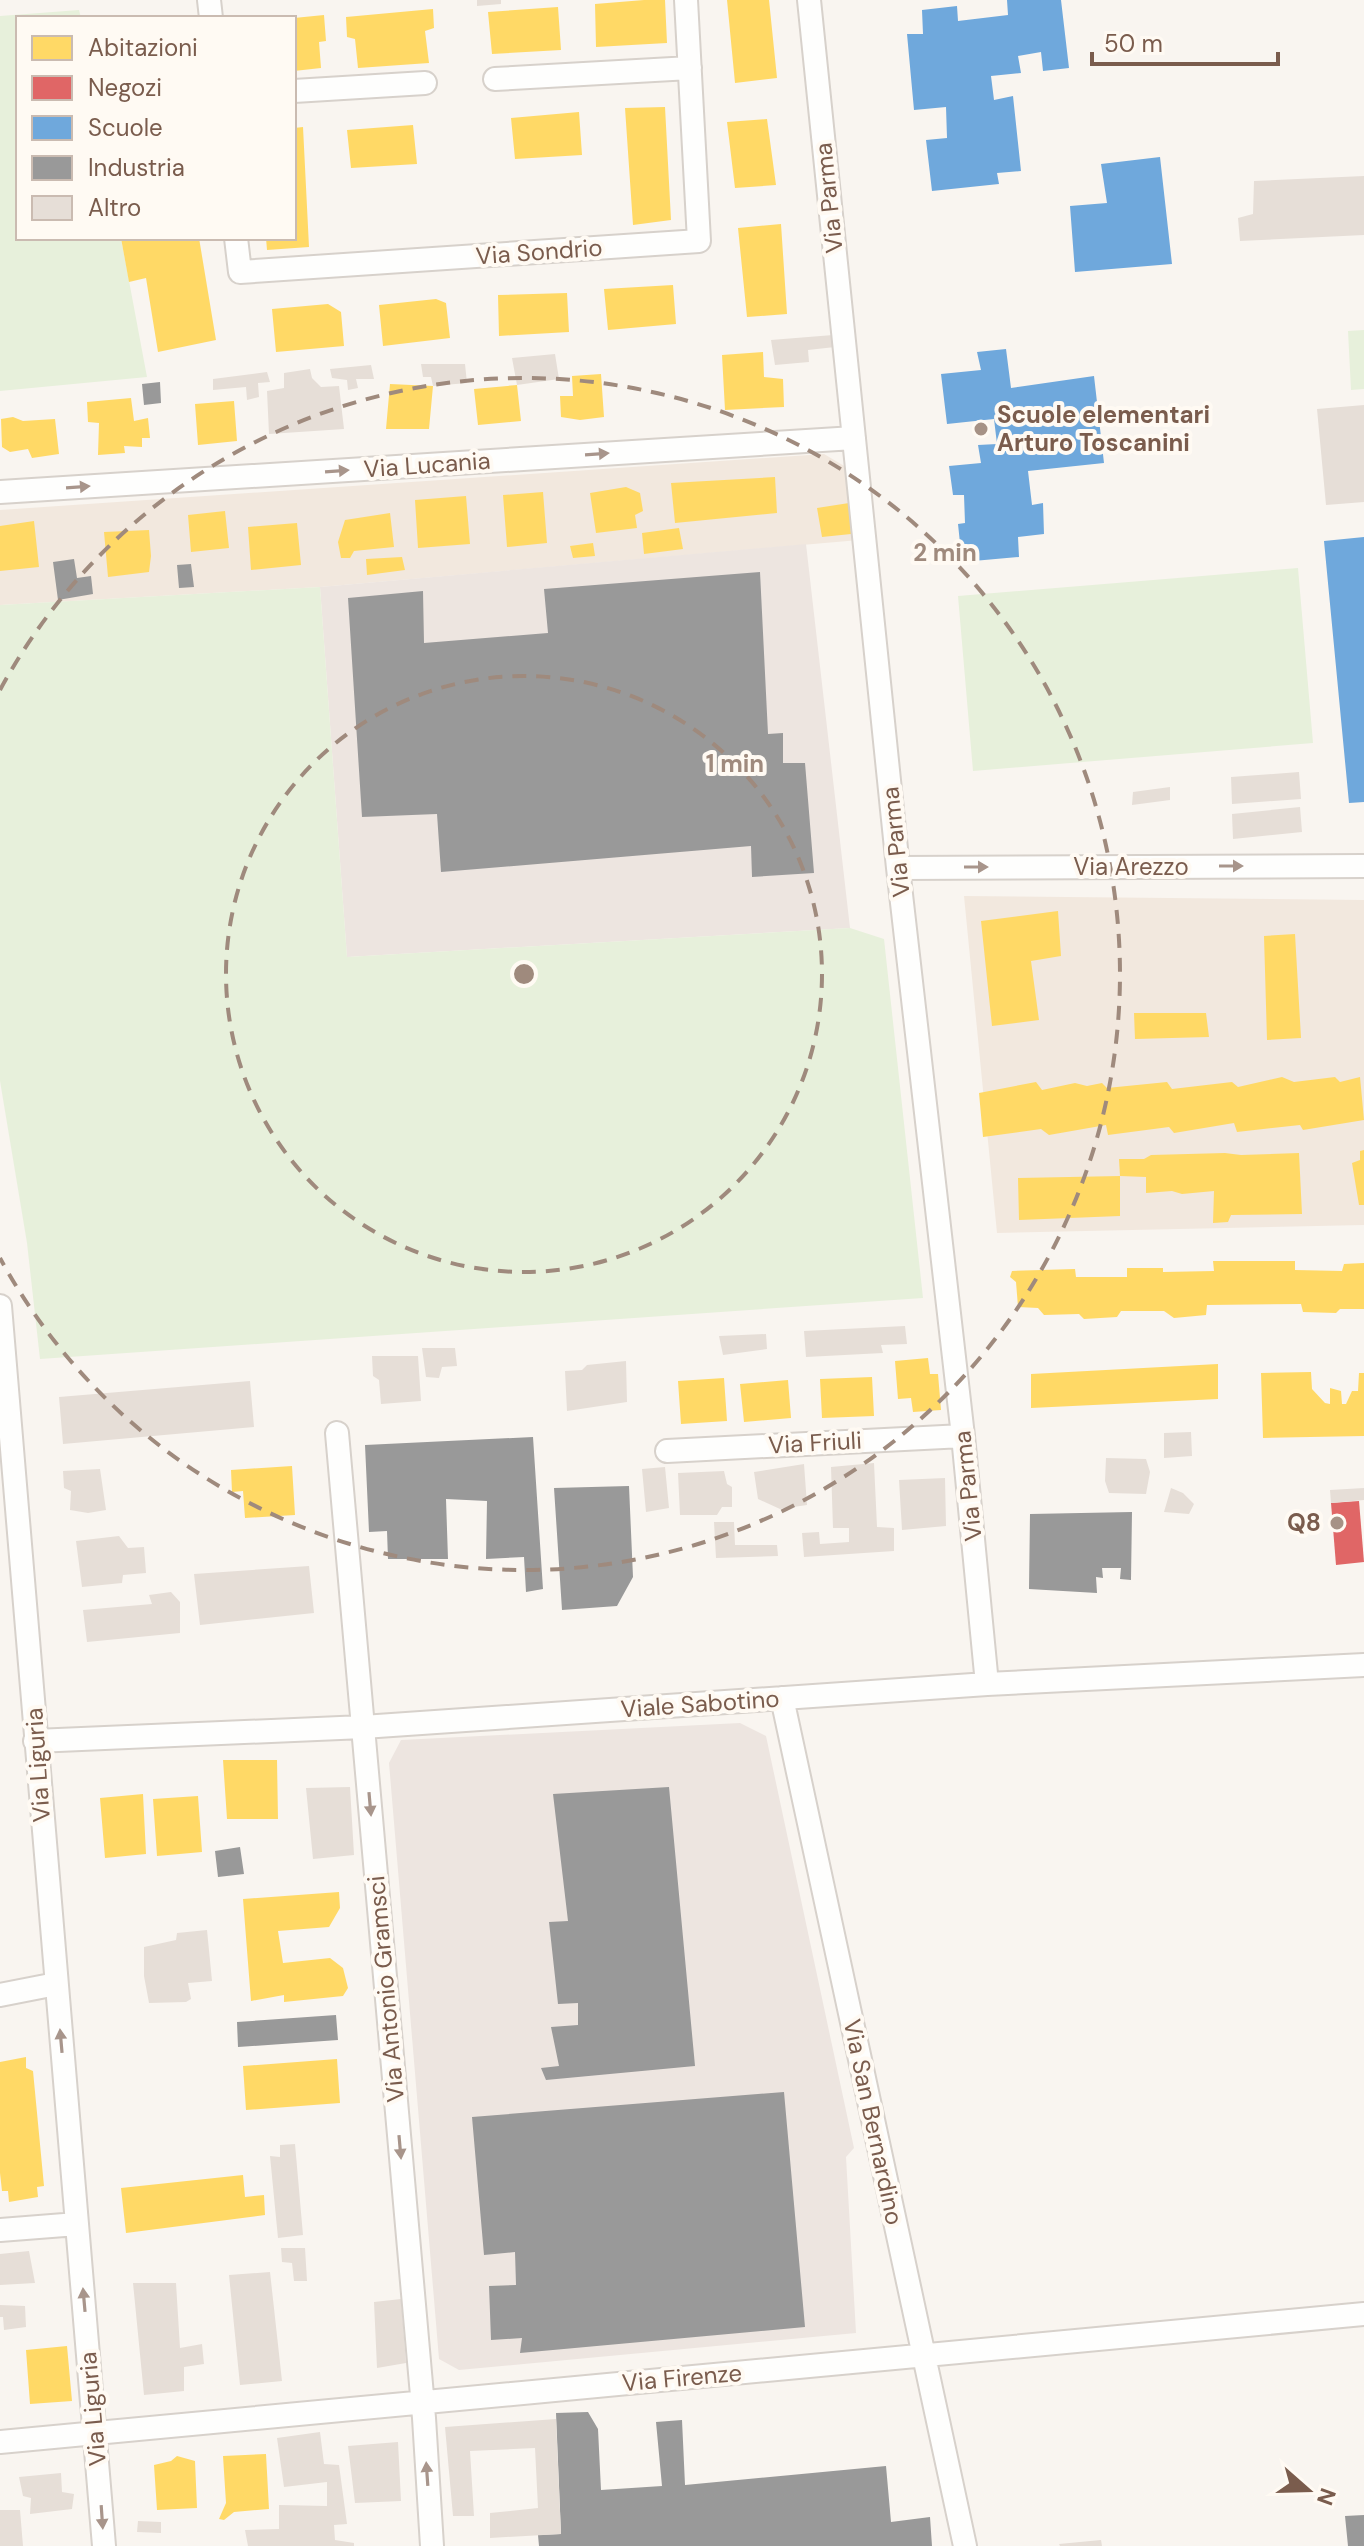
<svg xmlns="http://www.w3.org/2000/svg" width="1364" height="2546" font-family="'DM Sans',sans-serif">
<rect width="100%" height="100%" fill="#f9f5f0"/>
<path fill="#f2e8de" d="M 824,454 L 851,470 L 859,540 L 320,587 L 0,605 L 0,510 Z
M 964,896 L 1364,900 L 1364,1225 L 997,1233 Z"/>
<path fill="#ede5e0" d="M 806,544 L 850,928 L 347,957 L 320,587 Z
M 740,1723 L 766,1736 L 854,2148 L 846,2157 L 856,2333 L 459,2370 L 439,2359 L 389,1763 L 401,1740 Z"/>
<path fill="#e7f0db" d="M 79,10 L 81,18 L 18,18 L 18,238 L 121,238 L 147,377 L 0,391 L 0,16 Z
M 1364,330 L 1364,389 L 1351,390 L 1348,331 Z
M 1298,568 L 1313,743 L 973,771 L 958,596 Z
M 320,587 L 347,957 L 850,928 L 884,939 L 923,1298 L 40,1359 L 27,1243 L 0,1081 L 0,605 Z"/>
<path fill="#ffd966" d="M 644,0 L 665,0 L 667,43 L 596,47 L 595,4 Z
M 727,0 L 769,0 L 777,78 L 735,83 Z
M 558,7 L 561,50 L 492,54 L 488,12 Z
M 433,9 L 434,28 L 425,31 L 429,63 L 358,68 L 355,39 L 347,37 L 346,17 Z
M 324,15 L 326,41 L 319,42 L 321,68 L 294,71 L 294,18 Z
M 665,107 L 671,220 L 633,225 L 625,108 Z
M 579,112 L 582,155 L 515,159 L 511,118 Z
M 767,119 L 776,185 L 735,188 L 727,122 Z
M 413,125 L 417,164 L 351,168 L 347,130 Z
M 303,127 L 309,247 L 267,250 L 266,238 L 294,238 L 294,128 Z
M 781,224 L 787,314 L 747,317 L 738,228 Z
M 121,238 L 199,238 L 216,340 L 158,352 L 146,278 L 129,282 Z
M 673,285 L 676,324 L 608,330 L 604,289 Z
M 567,293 L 569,332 L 499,336 L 498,295 Z
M 436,299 L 446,303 L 450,338 L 383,346 L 379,305 Z
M 328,304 L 341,312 L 344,346 L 276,352 L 272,309 Z
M 763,352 L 764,377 L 783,379 L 784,407 L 725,410 L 722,355 Z
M 601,374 L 604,417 L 580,420 L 561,417 L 560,396 L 573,396 L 572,376 Z
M 390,384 L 433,386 L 429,429 L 386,429 Z
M 517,385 L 521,421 L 478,425 L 474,389 Z
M 131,398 L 134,421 L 148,418 L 150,438 L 142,438 L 142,447 L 124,446 L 125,453 L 98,455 L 99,423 L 88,422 L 87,402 Z
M 234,401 L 237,441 L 198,445 L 195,404 Z
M 13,417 L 23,421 L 55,419 L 59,454 L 32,458 L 28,449 L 10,452 L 2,447 L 1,419 Z
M 775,477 L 777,513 L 675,523 L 671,483 Z
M 626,487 L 640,493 L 643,511 L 635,515 L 637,528 L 596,533 L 590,493 Z
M 543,492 L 547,543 L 507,547 L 503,495 Z
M 466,496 L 470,544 L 418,548 L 415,500 Z
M 849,503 L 851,534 L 822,537 L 817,508 Z
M 225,511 L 229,548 L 191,552 L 188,515 Z
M 390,513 L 394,547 L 354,551 L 350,558 L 341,558 L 338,542 L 345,520 Z
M 34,521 L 39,567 L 0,571 L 0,526 Z
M 297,523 L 301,565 L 251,570 L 248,527 Z
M 679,528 L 683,549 L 644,554 L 642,533 Z
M 149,530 L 151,556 L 149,572 L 108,577 L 104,532 Z
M 593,543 L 595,556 L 573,558 L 570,546 Z
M 402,557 L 405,570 L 367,575 L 366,559 Z
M 1058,911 L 1061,956 L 1031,961 L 1039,1020 L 992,1026 L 981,921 Z
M 1295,934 L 1301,1038 L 1267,1040 L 1264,936 Z
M 1134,1013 L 1206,1013 L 1209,1037 L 1135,1039 Z
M 1282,1077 L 1294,1082 L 1335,1077 L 1340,1082 L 1360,1077 L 1364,1120 L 1303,1130 L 1300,1125 L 1237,1132 L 1234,1123 L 1174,1133 L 1169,1127 L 1108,1135 L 1106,1125 L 1049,1135 L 1041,1129 L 983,1137 L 979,1093 L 1036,1082 L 1042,1090 L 1075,1083 L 1087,1086 L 1102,1083 L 1107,1088 L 1167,1082 L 1172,1089 L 1232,1082 L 1238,1087 Z
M 1364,1150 L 1364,1205 L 1359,1205 L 1352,1163 L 1360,1160 L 1360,1151 Z
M 1225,1153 L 1241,1155 L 1299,1153 L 1302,1214 L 1231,1215 L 1228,1222 L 1213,1223 L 1214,1191 L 1182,1194 L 1172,1191 L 1146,1193 L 1146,1177 L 1120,1176 L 1119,1159 L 1144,1159 L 1151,1155 Z
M 1120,1176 L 1120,1216 L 1019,1220 L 1018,1178 Z
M 1213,1261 L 1295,1261 L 1295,1270 L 1342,1271 L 1344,1264 L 1364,1263 L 1364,1309 L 1340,1309 L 1336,1313 L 1303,1312 L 1301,1304 L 1207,1305 L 1206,1315 L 1174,1318 L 1164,1311 L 1121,1311 L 1117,1317 L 1084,1319 L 1079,1314 L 1044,1315 L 1038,1308 L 1018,1307 L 1016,1282 L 1010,1277 L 1012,1271 L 1075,1269 L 1076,1277 L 1127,1277 L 1127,1268 L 1163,1268 L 1163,1272 L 1214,1271 Z
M 928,1358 L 930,1374 L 938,1374 L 941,1410 L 913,1412 L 911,1398 L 898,1399 L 895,1361 Z
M 1218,1364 L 1218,1399 L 1031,1408 L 1031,1374 Z
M 1311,1372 L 1312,1389 L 1325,1403 L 1330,1404 L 1330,1388 L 1341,1391 L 1342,1404 L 1346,1404 L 1352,1391 L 1358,1391 L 1359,1373 L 1364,1373 L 1364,1436 L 1263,1438 L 1261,1373 Z
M 872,1377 L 874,1416 L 822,1418 L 820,1379 Z
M 724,1378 L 727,1421 L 681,1424 L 678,1381 Z
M 788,1380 L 791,1418 L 744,1422 L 740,1384 Z
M 292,1466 L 295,1515 L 245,1518 L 243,1491 L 232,1492 L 231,1470 Z
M 223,1760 L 277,1760 L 278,1819 L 227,1819 Z
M 143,1794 L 146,1854 L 105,1858 L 100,1798 Z
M 198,1796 L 202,1852 L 157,1856 L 153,1799 Z
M 339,1892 L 340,1908 L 329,1927 L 278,1931 L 283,1963 L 330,1958 L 343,1968 L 348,1988 L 343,1996 L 284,2002 L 284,1995 L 251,2001 L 243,1899 Z
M 26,2057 L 26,2068 L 33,2071 L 44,2186 L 37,2187 L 38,2197 L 9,2202 L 8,2191 L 2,2191 L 0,2173 L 0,2062 Z
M 337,2059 L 340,2103 L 246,2110 L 243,2066 Z
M 243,2175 L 245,2197 L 264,2195 L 265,2215 L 126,2233 L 121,2188 Z
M 67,2346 L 72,2401 L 30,2404 L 26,2350 Z
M 266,2454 L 269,2509 L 234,2512 L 224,2520 L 219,2519 L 226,2503 L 223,2456 Z
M 177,2456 L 195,2461 L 197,2508 L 157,2510 L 154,2465 L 171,2461 Z"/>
<path fill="#e06666" d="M 1359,1501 L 1364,1562 L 1336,1565 L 1331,1503 Z"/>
<path fill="#6fa8dc" d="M 1007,0 L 1061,0 L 1069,68 L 1043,71 L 1041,52 L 1018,56 L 1021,73 L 991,76 L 994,100 L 1013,96 L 1021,171 L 997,173 L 999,184 L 932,191 L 926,140 L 947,138 L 946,107 L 914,110 L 907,34 L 923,34 L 922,10 L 957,6 L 958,21 L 1008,15 Z
M 1160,157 L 1172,264 L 1075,272 L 1070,206 L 1107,203 L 1101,164 Z
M 1006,349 L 1011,388 L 1094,376 L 1104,463 L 1028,471 L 1032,505 L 1043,503 L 1044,534 L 1018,537 L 1019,557 L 962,562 L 958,524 L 965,523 L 964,495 L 953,495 L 949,466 L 981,463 L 978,445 L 997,444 L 994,419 L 947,424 L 941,374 L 981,370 L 977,352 Z
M 1364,537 L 1364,802 L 1349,803 L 1324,541 Z"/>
<path fill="#999" d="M 160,382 L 161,403 L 144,405 L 142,384 Z
M 74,559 L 77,578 L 91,576 L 93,594 L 58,600 L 53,562 Z
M 191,564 L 194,587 L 179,588 L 177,565 Z
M 760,572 L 768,734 L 783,733 L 783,763 L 805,763 L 814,873 L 752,877 L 751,846 L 441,872 L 437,814 L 362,817 L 348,598 L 423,591 L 424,643 L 548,633 L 544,589 Z
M 533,1437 L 543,1589 L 526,1592 L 524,1557 L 486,1559 L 487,1501 L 446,1499 L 448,1559 L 388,1559 L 387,1531 L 369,1532 L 365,1445 Z
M 629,1486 L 633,1577 L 617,1606 L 562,1610 L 554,1488 Z
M 1132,1512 L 1131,1580 L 1120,1579 L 1121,1568 L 1102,1568 L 1103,1578 L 1096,1577 L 1097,1593 L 1029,1589 L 1030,1514 Z
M 669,1787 L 695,2066 L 546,2080 L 541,2068 L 559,2066 L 551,2027 L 578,2025 L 578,2003 L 558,2004 L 549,1922 L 568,1921 L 553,1794 Z
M 240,1847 L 244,1874 L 218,1877 L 215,1851 Z
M 336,2015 L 338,2040 L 238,2047 L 237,2022 Z
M 784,2092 L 805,2327 L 520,2353 L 522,2338 L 491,2340 L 489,2286 L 516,2285 L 515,2252 L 484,2255 L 472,2117 Z
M 588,2412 L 598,2429 L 601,2490 L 662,2486 L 656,2422 L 682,2420 L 685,2485 L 886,2466 L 891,2522 L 930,2517 L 932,2546 L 539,2546 L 538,2535 L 561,2534 L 556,2413 Z
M 1364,2515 L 1364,2546 L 1348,2546 L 1345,2516 Z"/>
<path fill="#e6ded7" d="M 477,0 L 501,0 L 501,4 L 477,6 Z
M 1364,176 L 1364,235 L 1240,241 L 1238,218 L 1253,214 L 1254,181 Z
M 833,335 L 835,347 L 808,350 L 809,362 L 775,365 L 771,340 Z
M 555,354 L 559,379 L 517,385 L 512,358 Z
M 421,364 L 465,364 L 467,383 L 433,386 L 431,377 L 423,377 Z
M 371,365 L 374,379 L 356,379 L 358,388 L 348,390 L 347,380 L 332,378 L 330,369 Z
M 310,369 L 312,378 L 321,387 L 339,386 L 344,429 L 269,434 L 267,391 L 284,388 L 284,373 Z
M 267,372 L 270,382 L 258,383 L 259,397 L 247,400 L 246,387 L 213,390 L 213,379 Z
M 1364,405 L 1364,502 L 1326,505 L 1317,409 Z
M 1299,772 L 1301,799 L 1232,804 L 1231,777 Z
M 1170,787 L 1170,800 L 1132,805 L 1133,792 Z
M 1300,807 L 1302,832 L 1233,839 L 1232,814 Z
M 905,1326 L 907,1344 L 881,1345 L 883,1353 L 806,1357 L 804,1331 Z
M 766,1334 L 767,1349 L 723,1355 L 719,1336 Z
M 422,1348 L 455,1348 L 457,1366 L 442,1367 L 439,1378 L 426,1377 Z
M 372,1356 L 418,1356 L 421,1401 L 381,1404 L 379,1380 L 373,1376 Z
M 626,1361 L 627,1402 L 567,1411 L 565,1371 L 582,1370 L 587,1365 Z
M 250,1381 L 254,1427 L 63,1444 L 59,1397 Z
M 1191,1432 L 1192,1456 L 1164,1458 L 1164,1433 Z
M 1106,1458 L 1146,1459 L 1150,1472 L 1146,1494 L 1109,1493 L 1105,1481 Z
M 874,1463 L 877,1527 L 894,1528 L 894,1551 L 804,1557 L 802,1533 L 819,1532 L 820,1544 L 849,1542 L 849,1528 L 833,1528 L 831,1467 Z
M 804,1464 L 807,1505 L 780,1509 L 758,1499 L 754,1472 Z
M 665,1467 L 669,1508 L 646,1512 L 642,1469 Z
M 100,1469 L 106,1510 L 88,1513 L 70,1510 L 71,1491 L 64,1488 L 63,1471 Z
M 724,1471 L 727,1484 L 732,1487 L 732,1507 L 722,1507 L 717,1515 L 680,1515 L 678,1473 Z
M 945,1478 L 946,1526 L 902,1530 L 899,1480 Z
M 1171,1488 L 1183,1493 L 1194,1504 L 1189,1514 L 1164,1512 Z
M 1364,1488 L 1364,1500 L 1331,1503 L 1330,1490 Z
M 714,1522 L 734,1522 L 735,1545 L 777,1545 L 778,1556 L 716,1558 Z
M 119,1536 L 128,1548 L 144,1547 L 146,1573 L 123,1575 L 122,1583 L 82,1587 L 76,1541 Z
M 309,1566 L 314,1613 L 200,1625 L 194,1574 Z
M 171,1592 L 180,1602 L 180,1633 L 87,1642 L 83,1610 L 152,1604 L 149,1595 Z
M 350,1787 L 354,1855 L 313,1859 L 306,1788 Z
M 207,1930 L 212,1981 L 188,1983 L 191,1999 L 186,2002 L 149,2003 L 144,1976 L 144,1947 L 176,1940 L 177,1933 Z
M 295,2144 L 303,2235 L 278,2238 L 270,2156 L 280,2157 L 280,2145 Z
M 281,2248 L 305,2248 L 307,2281 L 294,2281 L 292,2263 L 282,2262 Z
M 29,2251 L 35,2283 L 0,2285 L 0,2254 Z
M 270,2272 L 282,2381 L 240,2385 L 229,2275 Z
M 133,2283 L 176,2283 L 180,2348 L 202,2344 L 204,2364 L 184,2367 L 184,2391 L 144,2395 Z
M 401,2299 L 406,2363 L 377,2368 L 374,2302 Z
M 0,2305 L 25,2306 L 26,2327 L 4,2330 L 3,2317 L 0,2317 Z
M 556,2419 L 561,2534 L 490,2538 L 490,2513 L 538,2508 L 535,2448 L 470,2451 L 474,2516 L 453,2516 L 445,2427 Z
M 320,2432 L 324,2464 L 339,2465 L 347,2524 L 334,2525 L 335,2540 L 354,2543 L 354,2546 L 248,2546 L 245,2530 L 279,2529 L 279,2505 L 327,2506 L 327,2482 L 284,2487 L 277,2438 Z
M 398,2442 L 401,2501 L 355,2503 L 348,2446 Z
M 61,2473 L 62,2492 L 74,2494 L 72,2509 L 30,2514 L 31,2498 L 23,2496 L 19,2477 Z
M 0,2510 L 20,2510 L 23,2546 L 0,2546 Z
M 138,2521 L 161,2522 L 161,2533 L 137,2532 Z
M 1101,2540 L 1102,2546 L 1060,2546 L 1059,2544 Z"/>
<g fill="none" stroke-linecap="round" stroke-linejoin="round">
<defs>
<path id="minor" d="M 209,0 L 211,18
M 809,0 L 898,868 L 963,1436 L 987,1684
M 495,79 L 690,68
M 294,91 L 425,83
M 236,238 L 240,272 L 699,241 L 686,0
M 0,492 L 854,438
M 898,868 L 1364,866
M 0,1306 L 104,2546
M 337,1433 L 424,2418 L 432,2546
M 667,1451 L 963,1436
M 782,1698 L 965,2546
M 35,1741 L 363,1727 L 987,1684 L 1364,1665
M 0,1995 L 56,1984
M 0,2230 L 77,2224
M 0,2442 L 1364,2314"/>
</defs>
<use href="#minor" stroke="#d7d1cb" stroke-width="26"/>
<use href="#minor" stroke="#fefefd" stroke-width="22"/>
</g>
<defs><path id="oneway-solid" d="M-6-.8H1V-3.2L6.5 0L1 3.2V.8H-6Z" transform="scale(2)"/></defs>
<g fill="#a8958b">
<use href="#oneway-solid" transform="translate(597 454) rotate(-4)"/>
<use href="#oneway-solid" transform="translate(337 471) rotate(-4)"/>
<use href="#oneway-solid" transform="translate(78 487) rotate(-4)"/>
<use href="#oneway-solid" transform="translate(1231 866)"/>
<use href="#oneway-solid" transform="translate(976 867)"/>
<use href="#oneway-solid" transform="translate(370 1804) rotate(85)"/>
<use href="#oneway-solid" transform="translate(61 2041) rotate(-95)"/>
<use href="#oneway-solid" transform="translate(400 2147) rotate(85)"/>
<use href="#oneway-solid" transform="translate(84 2300) rotate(-95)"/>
<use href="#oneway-solid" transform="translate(427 2474) rotate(-94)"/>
<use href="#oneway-solid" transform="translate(102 2517) rotate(86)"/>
</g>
<g fill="none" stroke="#9f8a7d" stroke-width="4" stroke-dasharray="14 10">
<circle cx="524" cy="974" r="298"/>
<path d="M0 690A596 596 0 1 1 0 1258"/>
</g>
<g fill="#a69286" stroke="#fffaf3" stroke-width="3">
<circle cx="981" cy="429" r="8"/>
<circle cx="1337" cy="1523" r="8"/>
</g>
<g text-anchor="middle" stroke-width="8" stroke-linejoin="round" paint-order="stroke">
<g font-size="24" fill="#7a5c4d" stroke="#fffaf3">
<text transform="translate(829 198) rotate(-96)" y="8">Via Parma</text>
<text transform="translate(539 252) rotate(-4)" y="8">Via Sondrio</text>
<text transform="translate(427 465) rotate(-4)" y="8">Via Lucania</text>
<text transform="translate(896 842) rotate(-96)" y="8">Via Parma</text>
<text x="1131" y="875">Via Arezzo</text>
<text transform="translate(815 1443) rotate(-3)" y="8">Via Friuli</text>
<text transform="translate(968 1486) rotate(-96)" y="8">Via Parma</text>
<text transform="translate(700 1704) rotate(-4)" y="8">Viale Sabotino</text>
<text transform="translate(38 1765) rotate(-94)" y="8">Via Liguria</text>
<text transform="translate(386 1989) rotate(-95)" y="8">Via Antonio Gramsci</text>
<text transform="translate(873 2122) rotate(78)" y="8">Via San Bernardino</text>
<text transform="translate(682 2378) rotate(-5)" y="8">Via Firenze</text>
<text transform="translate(93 2409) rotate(-95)" y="8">Via Liguria</text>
</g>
<g font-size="24" font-weight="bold" fill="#7a5c4d" stroke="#fffaf3" text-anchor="start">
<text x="997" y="423">Scuole elementari<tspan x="997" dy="28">Arturo Toscanini</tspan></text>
<text x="1321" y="1531" text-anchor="end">Q8</text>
</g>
</g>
<circle cx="524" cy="974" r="12" fill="#9f8a7d" stroke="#fffaf3" stroke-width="4"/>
<g font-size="24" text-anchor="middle" font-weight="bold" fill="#9f8a7d" stroke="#fffaf3" stroke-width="8" stroke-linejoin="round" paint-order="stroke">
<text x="945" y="561">2 min</text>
<text x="735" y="772">1 min</text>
</g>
<rect x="16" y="16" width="280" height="224" fill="#fffaf3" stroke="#cabbb1" stroke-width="2"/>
<rect x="32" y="36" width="40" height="24" fill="#ffd966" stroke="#cabbb1" stroke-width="2"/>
<text x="88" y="56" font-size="24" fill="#7a5c4d">Abitazioni</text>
<rect x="32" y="76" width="40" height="24" fill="#e06666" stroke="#cabbb1" stroke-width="2"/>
<text x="88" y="96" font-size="24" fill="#7a5c4d">Negozi</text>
<rect x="32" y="116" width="40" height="24" fill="#6fa8dc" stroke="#cabbb1" stroke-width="2"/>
<text x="88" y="136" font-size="24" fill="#7a5c4d">Scuole</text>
<rect x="32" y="156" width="40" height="24" fill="#999999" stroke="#cabbb1" stroke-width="2"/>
<text x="88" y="176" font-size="24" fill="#7a5c4d">Industria</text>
<rect x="32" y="196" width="40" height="24" fill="#e6ded7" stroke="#cabbb1" stroke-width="2"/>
<text x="88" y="216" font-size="24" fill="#7a5c4d">Altro</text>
<g transform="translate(1308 2490) rotate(110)" stroke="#fffaf3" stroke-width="6" paint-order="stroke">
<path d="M0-6L14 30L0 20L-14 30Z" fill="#7a5c4d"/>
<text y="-12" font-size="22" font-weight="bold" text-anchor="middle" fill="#7a5c4d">N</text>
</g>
<path d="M1092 52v12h186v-12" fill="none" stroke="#7a5c4d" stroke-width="4"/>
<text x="1104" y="52" font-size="24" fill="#7a5c4d" stroke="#fffaf3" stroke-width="6" paint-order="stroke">50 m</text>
</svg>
